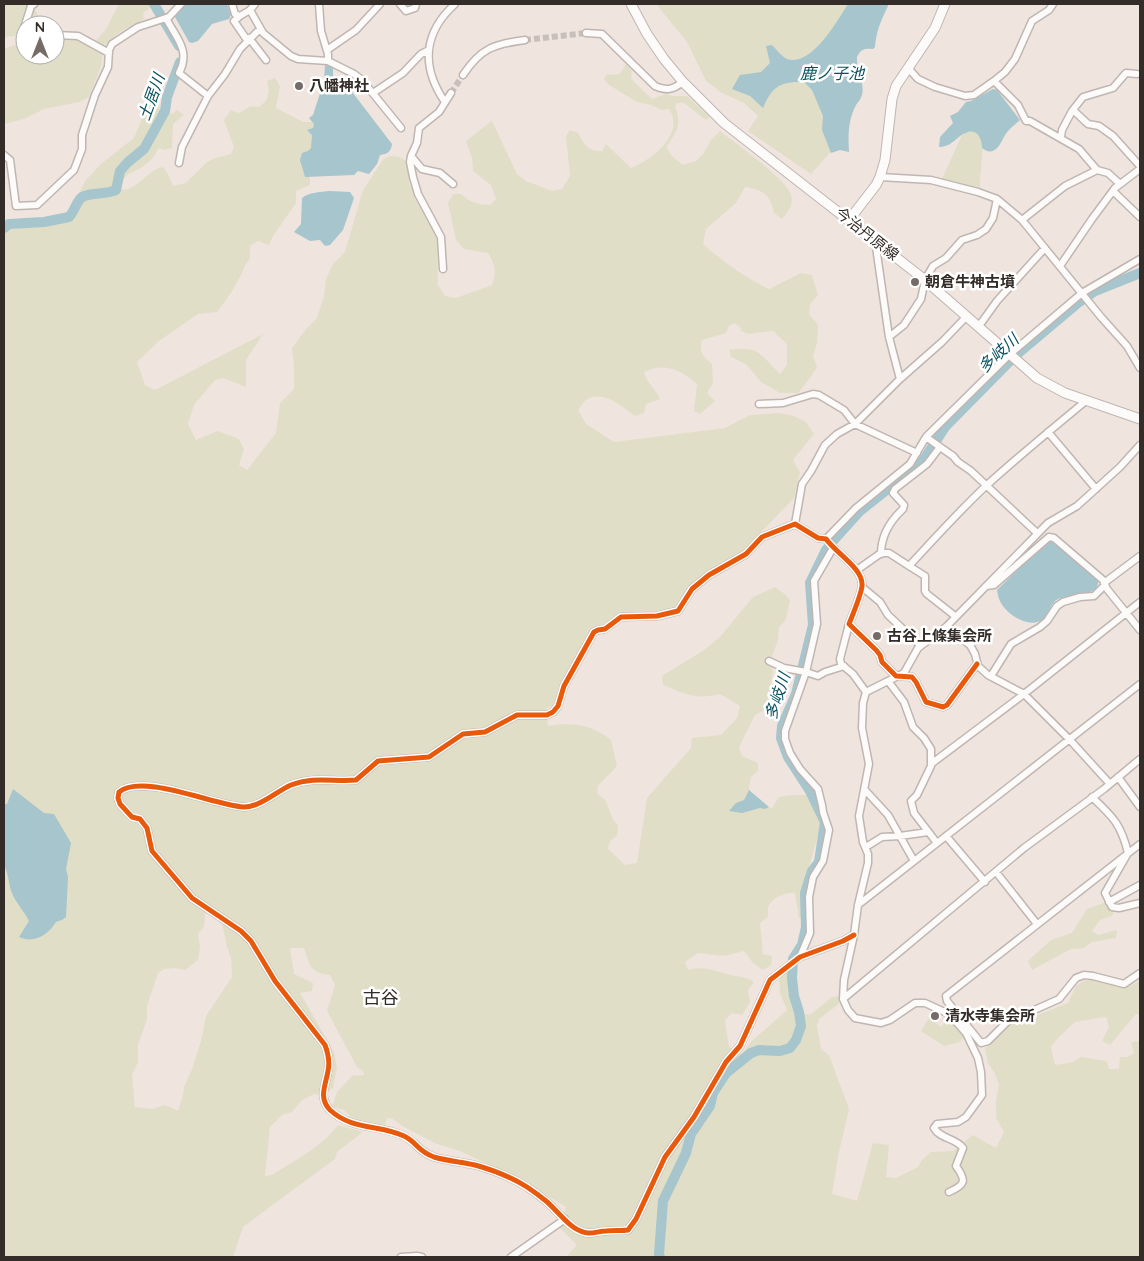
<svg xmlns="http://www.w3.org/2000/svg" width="1144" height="1261" font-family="Quicksand,'Noto Sans JP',sans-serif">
<rect width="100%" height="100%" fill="#efe4de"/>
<path fill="#e1dec8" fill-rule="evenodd" d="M 4,4 L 41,4 L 35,9 L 41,22 L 38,25 L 25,25 L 25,35 L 4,37 Z
M 119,4 L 155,4 L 143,13 L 144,19 L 120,32 L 104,45 L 101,66 L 89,97 L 79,102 L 44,109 L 24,119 L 4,124 L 4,49 L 25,41 L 25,55 L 41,55 L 45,62 L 55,57 L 55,39 L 70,37 L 97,40 L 106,29 Z
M 656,4 L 856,4 L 812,63 L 776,79 L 803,76 L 815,83 L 834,148 L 811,174 L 748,131 L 758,116 L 744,103 L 722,93 L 706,81 L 687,42 Z
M 626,64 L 632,71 L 631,79 L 652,99 L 666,94 L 672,96 L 687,96 L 710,117 L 706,120 L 684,103 L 677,103 L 675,106 C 682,124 677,132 666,147 L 672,156 L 683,165 L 696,161 L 703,154 L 711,140 L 720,131 C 735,143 787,179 791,195 C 794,205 788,212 782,219 L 774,213 C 770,194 763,190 745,187 L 736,203 L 706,229 L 703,244 C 723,262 744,277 769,289 L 801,273 L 812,275 L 818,295 L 810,304 L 809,314 L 818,325 L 817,343 L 813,356 L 817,367 L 810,378 L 798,393 L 780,393 L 761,382 L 746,364 L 731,357 L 729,350 C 760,345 760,355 780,374 L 787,365 L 787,344 L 773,331 L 748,334 L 741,331 L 740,327 L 734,323 L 729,326 L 726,333 L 702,340 C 699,352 702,356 712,364 L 713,383 L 707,393 L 715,401 L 700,414 L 694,411 L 697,384 C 680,370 666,362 644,372 C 646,382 655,388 660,399 L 646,404 L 644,413 L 635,416 C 622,407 603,389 586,400 C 583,402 581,407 578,410 L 586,424 L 614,442 L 725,428 L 750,415 L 779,413 L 794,416 L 806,422 L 814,434 L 793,460 L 800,472 L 794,498 L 747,547 L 735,557 L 708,571 L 689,586 L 677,607 L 639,615 L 619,614 L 605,625 L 595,627 L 585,639 L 570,668 L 560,684 L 554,704 L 546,709 L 548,726 C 572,722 591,724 611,740 L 617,766 L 598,786 L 597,793 L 606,801 L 613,820 L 618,825 L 617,836 L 610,841 L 608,849 L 625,865 L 637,863 L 647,798 L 691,748 L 692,738 L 721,735 L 737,718 L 740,706 L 720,694 C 697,700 684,694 663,685 L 662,676 L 704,650 L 720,637 L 753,597 L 775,587 L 786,595 L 790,600 L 786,619 L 779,627 L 778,640 L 770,662 L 773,671 L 766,709 L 755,715 L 739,747 L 742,756 L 758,763 L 758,771 L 751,777 L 749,787 L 751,796 L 764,806 L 772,808 L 779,797 L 792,795 L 809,795 L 822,821 L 802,892 L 805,918 L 799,918 L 795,893 C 788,892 773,897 769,905 C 767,908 768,913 768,917 L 760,923 L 763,954 L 772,956 L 771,965 L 763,970 L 753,963 L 744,951 L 724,956 L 698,953 L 685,962 L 688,970 C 704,965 716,972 731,975 C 740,977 746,977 754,982 L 748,990 L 750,1002 L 742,1015 L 731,1013 L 725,1021 L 729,1047 L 742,1053 L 752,1041 L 787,1010 L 780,993 L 779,980 L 787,970 L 789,971 L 789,986 L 796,1013 L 810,1015 L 832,997 L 839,996 L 839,1004 L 819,1019 L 817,1026 L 821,1049 L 829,1055 L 849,1109 L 839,1152 L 832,1194 L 857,1201 L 873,1143 L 889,1145 L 886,1177 L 896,1178 L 918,1167 L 922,1160 L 931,1152 L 953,1151 L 973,1135 L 996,1148 L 1004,1132 L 996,1118 L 996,1102 L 999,1084 L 994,1072 L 988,1063 L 985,1048 L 1014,1020 L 1024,1017 L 1035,1016 L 1068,1003 L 1076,986 L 1084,981 L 1092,980 L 1125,988 L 1140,981 L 1140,1014 L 1136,1014 L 1110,1045 L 1102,1041 L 1109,1027 L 1106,1017 L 1075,1022 L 1057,1039 L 1051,1047 L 1055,1065 L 1073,1062 L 1081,1057 L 1107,1061 L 1109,1069 L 1119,1069 L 1120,1057 L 1128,1057 L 1134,1053 L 1131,1042 L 1140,1041 L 1140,1257 L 566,1257 L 577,1245 L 560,1228 L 566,1207 L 524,1181 L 460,1151 L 437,1144 L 402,1126 L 393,1119 L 387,1118 L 384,1127 L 366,1125 L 350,1116 L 344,1110 L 332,1107 L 337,1092 L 352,1076 L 364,1075 L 363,1071 L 357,1067 L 327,1011 L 335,985 L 330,975 C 309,973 310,965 304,948 L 290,948 L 294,974 L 313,983 L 312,991 L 300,993 L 334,1052 L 337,1068 L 333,1088 L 322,1096 L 314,1094 L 302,1100 L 292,1112 L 282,1115 L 270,1127 L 265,1176 L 272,1175 C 295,1160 322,1147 338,1125 L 363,1132 L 337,1152 L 335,1159 L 243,1227 L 233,1257 L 4,1257 L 4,223 L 24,218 L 52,217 L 63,214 L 70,209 L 86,180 L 101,164 L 134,138 L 145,111 L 147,86 L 152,85 L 157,103 L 161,111 L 172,114 L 177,110 L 184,115 L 173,124 L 172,148 L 164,150 L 159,148 L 152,159 L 141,168 L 128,174 L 120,183 L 122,190 C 138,190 147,170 163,167 L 168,174 L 173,186 L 186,183 L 207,162 L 215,158 L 231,154 L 234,147 L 224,120 L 231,110 L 239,113 L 251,106 L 259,107 L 266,101 L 269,91 L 267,81 L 275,78 L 280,86 L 276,108 L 303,122 L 317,122 L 310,173 L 310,185 L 296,191 L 296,203 L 273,236 L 269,245 L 258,241 L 250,246 L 250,259 C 244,265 244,270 240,277 C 233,290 226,301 217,312 L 198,314 L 159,341 L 137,362 L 145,385 L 155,390 L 263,334 L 246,360 L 246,387 L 223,378 L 215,380 L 194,405 L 188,424 L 196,440 L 218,431 L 239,439 L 244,449 L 239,465 L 247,470 L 276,433 L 280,403 L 294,389 L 294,366 L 292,348 L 306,329 L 317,318 L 324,296 L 326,279 L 333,264 L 345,252 L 363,190 L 383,160 C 390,154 400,156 406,161 L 409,182 L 416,201 L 432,227 L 437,240 L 438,285 L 445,296 L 456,298 L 492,285 C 497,272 495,265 488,253 L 464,249 L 456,240 L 448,203 L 453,194 L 461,194 C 471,203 477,204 490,205 L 496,199 L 491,185 L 473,171 L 472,158 L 466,141 L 492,121 L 517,174 L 526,181 L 552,191 L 562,189 L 570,176 L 566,136 L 570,130 L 578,133 C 585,145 587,151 602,151 L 606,144 L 631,168 C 651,160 686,134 669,109 L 662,110 L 651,105 L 637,102 L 609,85 L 604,79 L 606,75 L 620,74 ZM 206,904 L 220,913 L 227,947 L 231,957 L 232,977 L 206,1016 L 201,1041 L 192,1069 L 184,1087 L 183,1095 L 178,1111 L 165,1105 L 152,1109 L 135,1107 L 132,1075 L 138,1062 L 138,1044 L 147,1020 L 147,1006 L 158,973 L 164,969 L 175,968 L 185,970 L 198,960 L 200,946 L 198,934 L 204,927 Z
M 972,131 C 976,133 980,135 981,139 C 985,150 979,175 980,188 L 942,179 L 962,135 L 967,132 Z
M 1106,902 L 1108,908 L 1114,911 L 1112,916 L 1100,920 L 1092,931 L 1098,935 L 1117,930 L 1116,938 L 1092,942 L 1084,948 L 1071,949 L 1032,970 L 1028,961 L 1051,940 L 1072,933 L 1087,909 Z
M 929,1018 L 941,1027 L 949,1018 L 963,1032 L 964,1036 L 960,1042 L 944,1046 L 921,1031 Z"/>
<path fill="#a6c5cc" d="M 186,4 L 227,4 L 231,15 L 229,19 L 212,24 L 198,41 L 192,43 L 189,42 L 175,17 L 176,13 Z
M 848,4 L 889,4 C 882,18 876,31 875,47 L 873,49 C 864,48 861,49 857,57 C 856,70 865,82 862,95 C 861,99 858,102 856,105 C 848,120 848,136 849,152 L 840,150 L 831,153 L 822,130 L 823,116 L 812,90 L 804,82 C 781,81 772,86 763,108 L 750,96 L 732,89 L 740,75 L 761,72 L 770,63 L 766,46 L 772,45 C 777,50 781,56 787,59 C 812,67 837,21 848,4 Z
M 325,65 L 333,66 L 333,76 L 346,84 L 392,144 C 391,152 387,154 380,155 L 377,164 L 369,174 L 358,171 L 354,175 L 305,177 L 300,160 L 302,153 L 308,151 L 311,148 L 312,135 L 307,130 L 313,128 L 314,124 L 309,118 L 313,115 L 324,81 Z
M 993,89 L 997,90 L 1020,120 C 1014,125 1009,129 1005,135 C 1000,144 995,158 982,148 C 982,140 978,129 968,132 C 957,135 953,147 939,147 L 940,137 L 953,123 L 950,116 L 958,112 L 966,102 L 971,101 Z
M 330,191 L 350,192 L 354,198 L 343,230 L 330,245 L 325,246 L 320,240 L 310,241 L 294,232 L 301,224 L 302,198 C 309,192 321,192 330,191 Z
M 1048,540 L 1053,540 L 1098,579 C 1101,598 1069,594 1058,599 C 1050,603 1049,615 1042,620 C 1028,629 1006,614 1000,601 C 998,598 998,594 997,590 Z
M 13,789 L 44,813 L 54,814 L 71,843 L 66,869 L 68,877 L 66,917 L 62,920 L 56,922 C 48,935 34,944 19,937 L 29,921 C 24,911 16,903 12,893 C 8,884 9,874 4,865 L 4,804 L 7,804 Z
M 749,790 L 769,807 L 765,809 L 760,808 L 742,813 L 729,811 L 736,803 L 744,800 Z"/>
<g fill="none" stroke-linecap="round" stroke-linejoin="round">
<path stroke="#a6c5cc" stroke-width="10" d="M 154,4 L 179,46
M 4,228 L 9,224 L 44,222 L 69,217 C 74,212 75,205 80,199 C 85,192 106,195 116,190 L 120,171 L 128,162 L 144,149 L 165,111 L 167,97 L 180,62
M 660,1257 L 659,1254 L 663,1201 L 686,1153 L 691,1134 L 710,1106 L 713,1093 L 726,1073 L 751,1053 L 759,1050 L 780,1051 L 790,1048 L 796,1040 L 801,1026 L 799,1012 L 794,996 L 792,978 L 793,959 L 802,945 L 806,927 L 805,893 L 812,871 L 819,862 L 825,822 L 810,791 L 788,757 L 781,738 L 782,726 L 796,694 L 813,625 L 810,583 L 826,550 L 833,541 L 860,511 L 923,461 L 945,427 L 1015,356 L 1078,303 L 1095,291 L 1140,273"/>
<path stroke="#c9bfba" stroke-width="6" stroke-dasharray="6 3" stroke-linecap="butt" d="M 525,40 L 586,33
M 451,93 L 463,75"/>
<defs>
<path id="street" d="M 232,4 L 235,14 L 240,16 L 250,10 L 255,4
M 319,4 L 321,31 L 328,54 L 328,61
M 400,4 L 406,11 L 415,8 L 416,4
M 250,10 L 263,33 L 291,56 L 298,59 L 328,61 L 354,74 L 362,80 L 401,128
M 240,16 L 234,21 L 247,40
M 166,18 C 176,38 191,50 179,73 L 208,96 L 225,74 L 240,49 L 260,29
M 25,25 L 31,6 L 34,4
M 25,25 L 23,30 L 25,36
M 586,33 L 602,34 L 655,86 C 667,91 672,90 683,82
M 55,35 L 78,36 L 109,53
M 249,38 L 266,60
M 327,50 L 356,30 L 380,4
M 908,68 L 918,79 L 935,87 L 965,96 L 974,95 L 994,81 L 1018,105 L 1026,121 L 1030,121 L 1079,149 L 1097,170 L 1108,173 L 1120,184
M 463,75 C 481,48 494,44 525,40
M 994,81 L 1005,72 L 1015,59 L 1032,21 L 1049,10 L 1053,4
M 373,93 L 403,73 L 421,54 L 429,50
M 451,93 L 439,112 L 419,128 L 417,143 L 411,156 L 422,169 L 440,173 L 453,184
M 445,102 C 421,67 423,33 455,4
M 1073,110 L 1088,124 L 1099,126 L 1113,136 L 1140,166
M 1061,137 L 1062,130 L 1072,111 L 1083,97 L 1113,88 L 1126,73 L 1137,74
M 4,155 L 10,160 L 16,206 L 37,205 L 74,170 L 82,149 L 82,135 L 95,95 L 108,67 L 109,50 L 112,44 L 138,27 L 169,17 L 181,4
M 411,156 L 410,162 L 413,177 L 418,194 L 441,237 L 443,269
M 179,163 L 182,147 L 208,96
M 880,177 L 931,180 L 978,192 L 997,199 L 1022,220 L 1101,317 L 1127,346 L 1140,368
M 1113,191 L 1140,217
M 1022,220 L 1065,186 L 1097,170
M 875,240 L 889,337 L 900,379
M 1060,266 L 1092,219 L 1115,188 L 1140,169
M 979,326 L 997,301 L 1045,248
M 889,337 L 904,325 L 921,299 L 925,280 L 933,266 L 946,258 L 962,240 L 977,235 L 986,229 L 993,218 L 997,199
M 759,404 L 783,403 L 813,394 L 819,395 L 844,410 L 855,424 L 917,453
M 1048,432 L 1096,489
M 940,447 L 953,456 L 958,462 L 971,471 L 1037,533
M 795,524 L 802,484 L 811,471 L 825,445 L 837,434 L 855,424 L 900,379 L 942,342 L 967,316
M 826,539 L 856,508 L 910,464 L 926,437 L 1009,355 L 1082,293 L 1140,259
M 833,548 L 814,581 L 817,624 L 806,672 L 818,676 L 825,672 L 844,666
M 881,554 C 881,535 890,521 903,509 L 904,505 L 893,493 L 895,489 L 927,464 L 940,447 L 926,437
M 857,570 L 881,553 L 889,553 L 909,566
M 1104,583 L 1140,556
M 986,586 L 994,585 L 1049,537 L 1054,538 L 1103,580 L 1107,589 L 1140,630
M 862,587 L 880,602 L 888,615 L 921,646
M 955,616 L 927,594 L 925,591 L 925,576 L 909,566 C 934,539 959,511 987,485 C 1019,456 1053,428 1087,400
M 849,624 L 840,659 L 841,664 L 853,674 L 866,692
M 946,627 L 970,645 L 975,654 L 978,666 L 988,675 L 1024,694 L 1070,740 L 1110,784
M 769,661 L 784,668 L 806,672 L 785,731 L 785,739 L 790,753 L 800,769 L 818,789 L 822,805 L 823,812 L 829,830 L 823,861 L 813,877 L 809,897 L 810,933 L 800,957
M 991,676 L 1011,644 L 1040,627 L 1047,621 L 1057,606 L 1063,602 L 1080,597 L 1094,596 L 1105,585
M 888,681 L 904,702 L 913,727 L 924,738 L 931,749 L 931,766 L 917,795 L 911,801 L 914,813 L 937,843
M 931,764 L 1024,694 L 1140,602
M 1118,777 L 1140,807
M 865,790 L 888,815 L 914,861
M 1092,797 C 1113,817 1121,824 1128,853 L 1105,893 L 1112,907 L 1119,908 L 1140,903
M 946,836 L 985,882
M 1140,844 L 946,996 L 947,1001 L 981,1043 L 988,1041 L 1012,1017 L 1032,1011 L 1059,999 L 1076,978 L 1084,975 L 1093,976 L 1124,984 L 1140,973
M 866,847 L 882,837 L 900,836 L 928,832
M 996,872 L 1037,924
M 1109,902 L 1140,885
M 858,905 L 1140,684
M 854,935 L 843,941 L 800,957 L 770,980 L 740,1046 L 726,1062 L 694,1117 L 665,1157 L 636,1219 L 628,1230 C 621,1231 613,1230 606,1231 C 598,1231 590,1235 583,1232 C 569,1228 557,1210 546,1201 C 540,1196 533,1191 527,1187 C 511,1177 493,1170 475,1165 C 462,1162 447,1161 434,1157 C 417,1151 417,1142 404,1136 C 379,1124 353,1131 330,1110 C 318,1098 326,1084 328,1071 C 330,1062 328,1053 325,1045 L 275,981 L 251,941 L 241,931 L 192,898 L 152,851 L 147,828 L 140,819 L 132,817 L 120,804 L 118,798 L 119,792 C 142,773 214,805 243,807 C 259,808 277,791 291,785 C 314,776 333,782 356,780 L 378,761 L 429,757 L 463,734 L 485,732 L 517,715 L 547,715 L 553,712 L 558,706 L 564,686 L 594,632 L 598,630 L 605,629 L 621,617 L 657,616 L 678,611 L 692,589 L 709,575 L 746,554 L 762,537 L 795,524 L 818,538 L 826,539 C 836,553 864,569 862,586 C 861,595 853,614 849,624 L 876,650 L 880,655 L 882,662 L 896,676 L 912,677 L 916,682 L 926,702 L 943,707 L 947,705 L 977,664
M 843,999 L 1024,848 L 1104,789 L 1140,759
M 949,1192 C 965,1185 967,1181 956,1166 L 963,1148 C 956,1138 940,1139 934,1128 L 937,1124 L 958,1122 L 966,1117 L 982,1095 L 981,1072 L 978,1058 L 966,1033 L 949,1014 L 925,1003 L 915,1003 L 890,1020 L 881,1023 L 855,1018 L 848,1010 L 843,999 L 844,980 L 854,935 L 858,905 L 868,863 L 868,854 L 863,842 L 859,816 L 869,764 L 862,728 L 863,703 L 866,692 L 904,673 L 918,648 L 946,627 L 1048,523 L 1077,506 L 1120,467 L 1140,445
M 401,1257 L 417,1256 L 422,1257
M 511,1257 L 565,1219"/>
<path id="secondary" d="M 631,4 L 647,34 L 664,59 L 683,82 L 724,123 L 925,280 L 1037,378 L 1065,393 L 1140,419
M 849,220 L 876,185 L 880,177 L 885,160 L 892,99 L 896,86 L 935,28 L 945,4"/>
</defs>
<use href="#street" stroke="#bfb6b2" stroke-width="9"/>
<use href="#secondary" stroke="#bfb6b2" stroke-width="11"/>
<use href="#street" stroke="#fdfbfa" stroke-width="6"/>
<use href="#secondary" stroke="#fdfbfa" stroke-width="9"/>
<defs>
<path id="cycleway" d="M 854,935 L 843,941 L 800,957 L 770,980 L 740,1046 L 726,1062 L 694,1117 L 665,1157 L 636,1219 L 628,1230 C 621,1231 613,1230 606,1231 C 598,1231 590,1235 583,1232 C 569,1228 557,1210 546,1201 C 540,1196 533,1191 527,1187 C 511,1177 493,1170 475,1165 C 462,1162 447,1161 434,1157 C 417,1151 417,1142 404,1136 C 379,1124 353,1131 330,1110 C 318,1098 326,1084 328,1071 C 330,1062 328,1053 325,1045 L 275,981 L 251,941 L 241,931 L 192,898 L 152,851 L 147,828 L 140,819 L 132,817 L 120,804 L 118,798 L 119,792 C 142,773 214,805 243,807 C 259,808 277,791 291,785 C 314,776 333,782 356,780 L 378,761 L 429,757 L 463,734 L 485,732 L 517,715 L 547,715 L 553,712 L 558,706 L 564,686 L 594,632 L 598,630 L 605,629 L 621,617 L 657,616 L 678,611 L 692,589 L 709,575 L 746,554 L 762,537 L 795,524 L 818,538 L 826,539 C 836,553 864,569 862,586 C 861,595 853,614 849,624 L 876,650 L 880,655 L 882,662 L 896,676 L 912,677 L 916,682 L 926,702 L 943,707 L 947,705 L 977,664"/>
</defs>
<use href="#cycleway" stroke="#fff" stroke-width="8"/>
<use href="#cycleway" stroke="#e8590c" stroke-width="5"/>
</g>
<g fill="#756c68" stroke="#fff" stroke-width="2">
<circle cx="299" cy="86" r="5"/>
<circle cx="915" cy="282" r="5"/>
<circle cx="877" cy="636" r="5"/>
<circle cx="935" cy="1016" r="5"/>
</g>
<g text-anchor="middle" stroke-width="5" stroke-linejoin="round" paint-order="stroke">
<g font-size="15" font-weight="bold" fill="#332c28" stroke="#fff" text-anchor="start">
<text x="309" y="91">八幡神社</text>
<text x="925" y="287">朝倉牛神古墳</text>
<text x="887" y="641">古谷上條集会所</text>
<text x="945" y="1021">清水寺集会所</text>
</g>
<g font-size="15" fill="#332c28" stroke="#fff">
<text transform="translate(867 234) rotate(38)" y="5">今治丹原線</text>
</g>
<g font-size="16" font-style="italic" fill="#07515f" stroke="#fff">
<text x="832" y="79">鹿ノ子池</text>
<text transform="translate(151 97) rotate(-70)" y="6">土居川</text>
<text transform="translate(998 353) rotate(-43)" y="6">多岐川</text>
<text transform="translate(777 696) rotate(-72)" y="6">多岐川</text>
</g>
<g font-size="18" fill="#332c28" stroke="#fff">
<text x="381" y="1004">古谷</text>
</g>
</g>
<rect width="1144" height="1261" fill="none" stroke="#332c28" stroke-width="10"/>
<g transform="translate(40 40)"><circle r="24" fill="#ffffff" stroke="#adaba9"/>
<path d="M0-4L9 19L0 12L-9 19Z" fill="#756c68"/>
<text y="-8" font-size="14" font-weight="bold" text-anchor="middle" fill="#332c28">N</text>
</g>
</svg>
